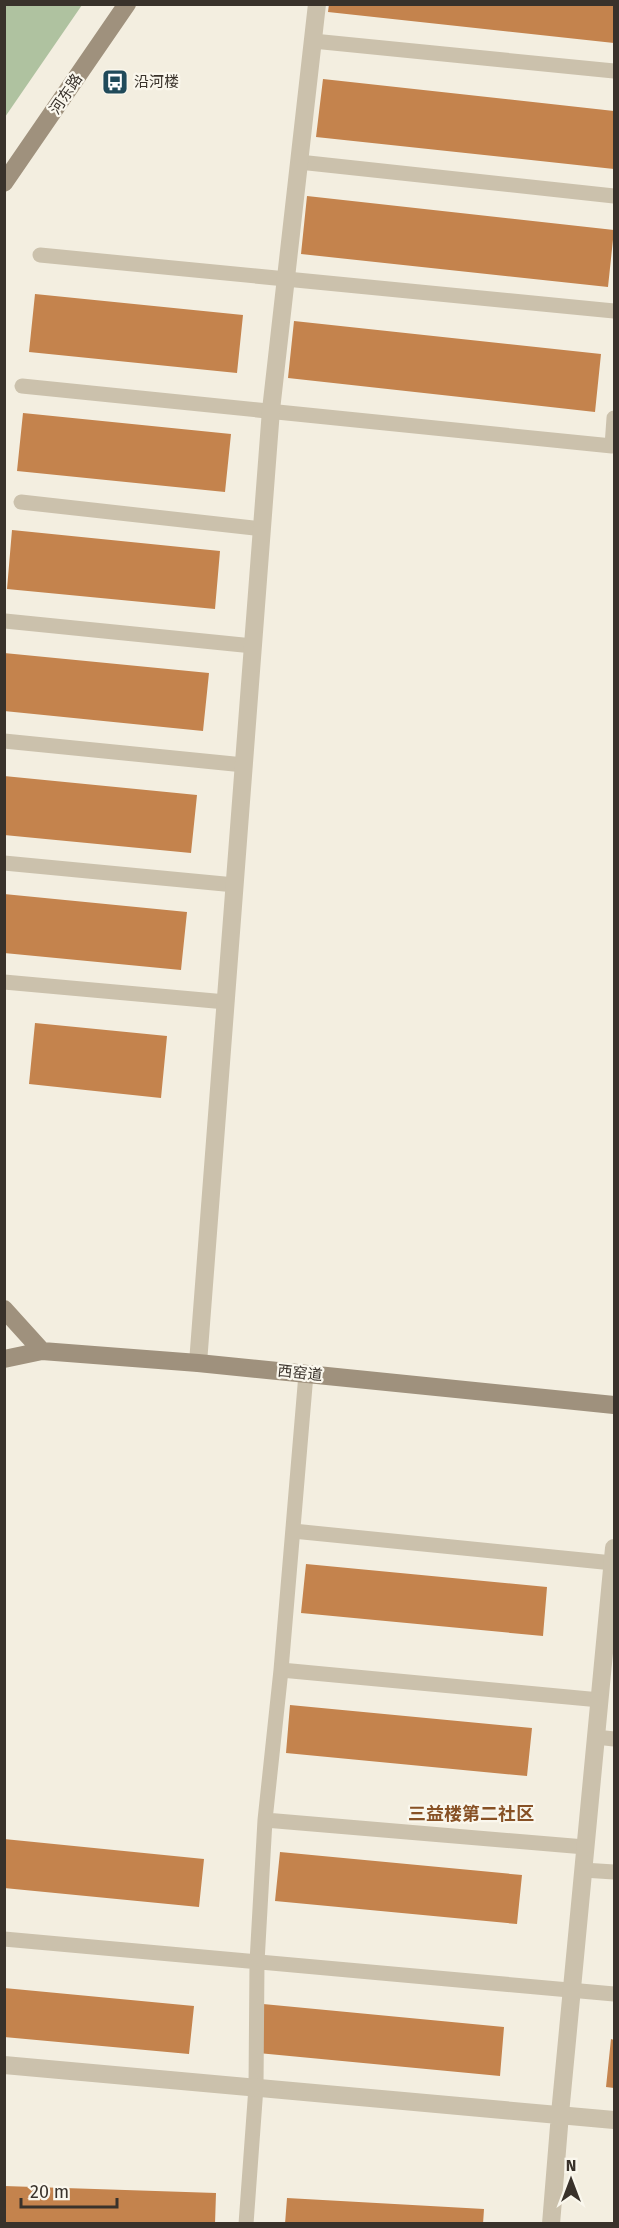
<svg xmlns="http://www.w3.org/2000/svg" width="619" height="2228" font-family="'Fira Sans','Noto Sans SC',sans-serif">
<rect width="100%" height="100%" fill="#f3eee0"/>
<path fill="#afc2a0" d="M 5,4 L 82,5 L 5,117 L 4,5 Z"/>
<path fill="#c4834d" d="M 329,4 L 614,4 L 614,43 L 328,12 Z
M 323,79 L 614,111 L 614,169 L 316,137 Z
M 307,196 L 614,230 L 608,287 L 301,254 Z
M 35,294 L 243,315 L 237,373 L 29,352 Z
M 294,321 L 601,354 L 595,412 L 288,378 Z
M 23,413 L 231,434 L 225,492 L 17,471 Z
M 12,530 L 220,551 L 215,609 L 7,589 Z
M 4,653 L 209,673 L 203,731 L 4,711 Z
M 4,776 L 197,795 L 191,853 L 4,835 Z
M 4,894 L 187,912 L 181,970 L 4,953 Z
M 35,1023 L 167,1036 L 161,1098 L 29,1084 Z
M 306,1564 L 547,1587 L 543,1636 L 301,1613 Z
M 290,1705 L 532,1728 L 527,1776 L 286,1753 Z
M 4,1839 L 204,1859 L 199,1907 L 4,1888 Z
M 280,1852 L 522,1875 L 517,1924 L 275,1901 Z
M 4,1988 L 194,2006 L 189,2054 L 4,2037 Z
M 263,2004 L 504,2027 L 500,2076 L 258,2053 Z
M 611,2039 L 614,2040 L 614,2088 L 606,2087 Z
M 4,2186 L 216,2193 L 215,2224 L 4,2224 Z
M 287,2198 L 484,2209 L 483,2224 L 285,2224 Z"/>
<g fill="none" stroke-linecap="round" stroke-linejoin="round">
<path stroke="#cbc1ac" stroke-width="15" d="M 313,41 L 614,71
M 299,162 L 614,196
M 40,255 L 614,311
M 22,386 L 612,446 L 614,418
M 21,502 L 262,529
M 5,621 L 253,646
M 4,741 L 244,765
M 4,863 L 235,885
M 4,982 L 226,1002
M 293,1531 L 613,1563
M 281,1670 L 600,1700
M 596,1737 L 614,1739
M 265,1820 L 585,1847
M 583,1870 L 614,1872
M 4,1939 L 614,1994
M 246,2224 L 256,2087 L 257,1962 L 265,1820 L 281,1670 L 306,1374"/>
<path stroke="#cbc1ac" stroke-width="18" d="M 198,1363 L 271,410 L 317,4
M 4,2065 L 614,2120
M 551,2224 L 560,2114 L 614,1548"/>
<path stroke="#9f917d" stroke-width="18" d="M 4,183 L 127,4
M 4,1309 L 42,1351
M 4,1359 L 42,1351 L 198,1363 L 614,1405"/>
</g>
<defs>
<symbol id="bus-square" viewBox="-11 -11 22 22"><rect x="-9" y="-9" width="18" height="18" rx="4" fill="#204a5a" stroke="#faf7ed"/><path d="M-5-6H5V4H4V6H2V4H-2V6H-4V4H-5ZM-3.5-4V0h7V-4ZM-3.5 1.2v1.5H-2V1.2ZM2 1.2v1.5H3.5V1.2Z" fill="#fff"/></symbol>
</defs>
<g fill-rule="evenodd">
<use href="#bus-square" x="100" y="67" width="30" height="30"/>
</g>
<g text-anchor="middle" stroke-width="4.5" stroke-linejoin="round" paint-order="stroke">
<g font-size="15" fill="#39322b" stroke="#faf7ed" text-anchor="start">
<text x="134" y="87">沿河楼</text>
</g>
<g font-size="15" fill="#39322b" stroke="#faf7ed">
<text transform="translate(66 94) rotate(-56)" y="5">河东路</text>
<text transform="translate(300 1373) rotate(6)" y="5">西窑道</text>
</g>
<g font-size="18" font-weight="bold" fill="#875125" stroke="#faf7ed">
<text x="471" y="1820">三益楼第二社区</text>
</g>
</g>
<rect width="619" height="2228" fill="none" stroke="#39322b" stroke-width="12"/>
<g transform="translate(571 2180)" stroke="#faf7ed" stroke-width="4.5" paint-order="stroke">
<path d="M0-4.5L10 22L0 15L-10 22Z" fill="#39322b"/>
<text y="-9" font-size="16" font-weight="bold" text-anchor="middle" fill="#39322b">N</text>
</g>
<path d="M21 2198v9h96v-9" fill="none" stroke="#39322b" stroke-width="3"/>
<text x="30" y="2198" font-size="18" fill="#39322b" stroke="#faf7ed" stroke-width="4.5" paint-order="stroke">20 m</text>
</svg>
